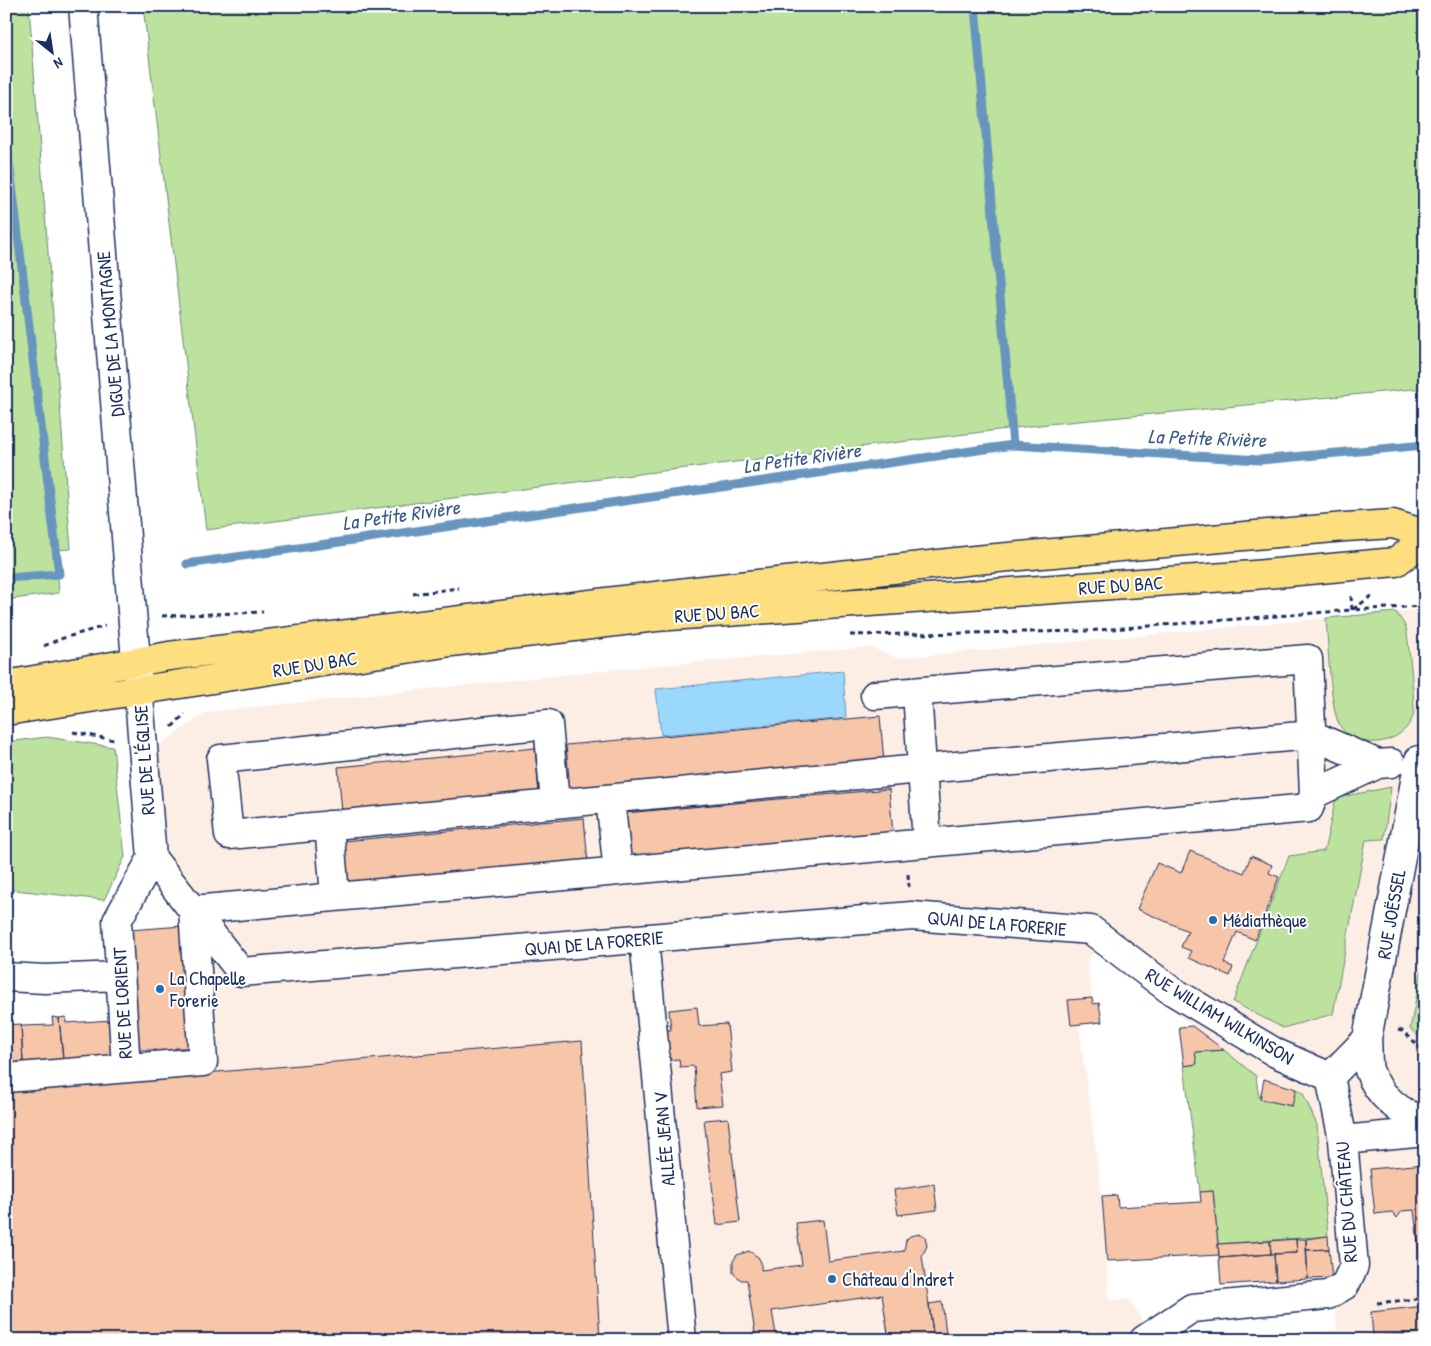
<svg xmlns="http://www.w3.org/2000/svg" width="1431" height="1346" font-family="'Patrick Hand',sans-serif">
<rect width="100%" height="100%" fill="#fff"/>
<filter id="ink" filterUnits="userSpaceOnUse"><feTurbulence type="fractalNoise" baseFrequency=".02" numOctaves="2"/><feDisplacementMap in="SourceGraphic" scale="10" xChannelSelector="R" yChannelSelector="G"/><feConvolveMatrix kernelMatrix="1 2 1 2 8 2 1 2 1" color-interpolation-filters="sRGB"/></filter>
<g filter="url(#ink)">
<path fill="#fdeee5" d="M 1425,609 L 1425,1340 L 1202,1340 L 1337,1330 L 1317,1125 L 1303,1093 L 1256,1076 L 1096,950 L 1087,960 L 1093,1003 L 1099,1003 L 1102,1022 L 1079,1026 L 1102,1196 L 1109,1300 L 1129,1299 L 1155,1340 L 6,1340 L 215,1072 L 209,994 L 165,855 L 158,746 L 207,712 L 628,668 L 871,647 L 897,658 Z"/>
<path fill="#bce29d" stroke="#6c887e" d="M 6,6 L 29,6 L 71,549 L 56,550 L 59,593 L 6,600 Z
M 143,6 L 1425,6 L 1425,388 L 1048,424 L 662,471 L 206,530 Z
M 1396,612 C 1399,617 1404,623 1406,628 C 1408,635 1415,705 1414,712 C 1408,745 1355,754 1339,724 C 1330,707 1328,642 1326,618 Z
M 47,737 L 113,747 L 125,857 L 104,900 L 6,889 L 6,742 Z
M 1391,787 L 1384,839 L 1366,840 L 1333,1014 L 1283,1028 L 1233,1002 L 1289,856 L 1324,851 L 1336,798 Z
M 1425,952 L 1425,1042 L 1410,1029 Z
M 1224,1050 L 1256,1076 L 1259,1098 L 1291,1106 L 1296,1089 L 1303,1093 L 1317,1125 L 1328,1236 L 1218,1244 L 1213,1191 L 1200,1192 L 1184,1066 L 1196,1064 L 1195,1052 Z"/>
<path fill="#9bd9fc" stroke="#6895bd" d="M 843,671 L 846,718 L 661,735 L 656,689 Z"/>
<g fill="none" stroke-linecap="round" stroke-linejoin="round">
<path stroke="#6895bd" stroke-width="9" d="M 975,6 L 1013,445
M 6,136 L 59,574 L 6,578
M 187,564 L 1013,445 L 1260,460 L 1425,445"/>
</g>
<path fill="#f7c5a7" stroke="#1b2f5e" d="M 880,716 L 884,762 L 570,790 L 566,745 Z
M 535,748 L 539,793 L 342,812 L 338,767 Z
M 889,789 L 893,834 L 629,858 L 625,813 Z
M 584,818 L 588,863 L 349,886 L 344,841 Z
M 1190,851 L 1244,873 L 1251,856 L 1272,865 L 1269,873 L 1279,877 L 1255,940 L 1237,932 L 1224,963 L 1233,967 L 1230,976 L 1189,958 L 1191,951 L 1181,947 L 1188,931 L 1137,909 L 1157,863 L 1181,873 Z
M 183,926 L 190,1048 L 175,1048 L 175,1053 L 157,1054 L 156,1050 L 137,1050 L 129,930 Z
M 1092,998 L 1093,1004 L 1099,1003 L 1102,1022 L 1071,1025 L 1068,1000 Z
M 697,1007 L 699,1026 L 727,1024 L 732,1072 L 719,1074 L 723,1105 L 697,1107 L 694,1066 L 680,1067 L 679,1059 L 669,1060 L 667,1030 L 671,1030 L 669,1010 Z
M 52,1017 L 59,1018 L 63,1059 L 23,1062 L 21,1026 L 53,1025 Z
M 66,1017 L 66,1023 L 112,1020 L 115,1056 L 63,1059 L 59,1018 Z
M 21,1024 L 23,1062 L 6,1063 L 6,1025 Z
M 1192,1026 L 1224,1050 L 1195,1052 L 1197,1064 L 1184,1066 L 1179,1027 Z
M 582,1041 L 600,1340 L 6,1340 L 6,1090 Z
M 1264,1079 L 1296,1089 L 1292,1106 L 1260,1099 Z
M 728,1118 L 740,1222 L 717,1225 L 704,1120 Z
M 1425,1164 L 1425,1292 L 1424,1292 L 1414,1210 L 1402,1211 L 1397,1218 L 1392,1212 L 1375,1214 L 1370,1169 Z
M 934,1184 L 937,1210 L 898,1215 L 894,1190 Z
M 1213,1191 L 1219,1255 L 1107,1261 L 1102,1196 L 1117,1195 L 1118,1207 L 1201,1202 L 1200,1192 Z
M 823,1220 L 828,1261 L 904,1251 L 906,1240 L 910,1236 L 920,1234 L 925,1236 L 927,1246 L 922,1256 L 934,1340 L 889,1340 L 882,1295 L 772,1311 L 777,1340 L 756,1340 L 747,1280 L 741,1280 L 733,1273 L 733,1261 L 737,1255 L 749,1251 L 758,1257 L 761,1262 L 761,1270 L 802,1265 L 796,1223 Z
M 1328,1236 L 1329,1249 L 1306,1250 L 1306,1239 Z
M 1296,1239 L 1297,1253 L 1271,1254 L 1270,1241 Z
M 1296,1239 L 1306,1239 L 1308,1279 L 1276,1281 L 1274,1254 L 1297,1253 Z
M 1270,1241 L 1271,1254 L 1219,1258 L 1218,1244 Z
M 1329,1249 L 1332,1278 L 1308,1279 L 1306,1250 Z
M 1271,1254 L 1274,1254 L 1276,1281 L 1221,1285 L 1219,1258 Z
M 942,1302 L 947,1340 L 934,1340 L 929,1304 Z
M 1425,1306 L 1425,1332 L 1373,1337 L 1371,1312 Z"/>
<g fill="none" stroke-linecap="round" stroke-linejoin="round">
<defs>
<path id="minor" d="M 83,6 L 152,858
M 917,692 L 927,843
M 1419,760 L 1367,1039 C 1368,1048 1367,1061 1369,1070 C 1377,1094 1401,1115 1425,1121
M 1314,794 L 1378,764 L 1391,763
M 610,799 L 618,871
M 555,803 L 548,724 L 221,759 L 229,835 L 899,771 L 1312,735 L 1378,764
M 329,825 L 335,896
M 152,858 L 241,972 L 912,916 L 1091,930 L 1169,989 L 1276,1053 L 1330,1077
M 193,910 L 1309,808 L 1314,794 L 1308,659 L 875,695
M 644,939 L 682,1340
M 6,977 L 45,979 L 120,976
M 126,1068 L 117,921 L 152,858
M 1330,1077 L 1367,1039
M 6,1078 L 203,1062 L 193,910
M 1343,1140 L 1425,1132
M 1144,1340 L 1192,1308 L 1328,1295 L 1345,1285 L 1354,1266 L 1343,1140 L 1330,1077"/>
<path id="major" d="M 6,685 L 169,656 L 704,590 L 975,560 L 1345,527 L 1393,524 L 1425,534
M 6,711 L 451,642 L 656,617 L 1254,575 L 1396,562 L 1425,540"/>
</defs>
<use href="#minor" stroke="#1b2f5e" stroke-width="31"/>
<use href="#major" stroke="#1b2f5e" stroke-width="31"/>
<path stroke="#1b2f5e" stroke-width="3" stroke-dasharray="5 4" stroke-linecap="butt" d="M 413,594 L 459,588
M 1351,596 L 1352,610 L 1425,606
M 162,616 L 263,612
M 850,635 L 1086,631 L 1352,610 L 1373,595
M 44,646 L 60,639 L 105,626
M 172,727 L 185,714
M 73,732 L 114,740
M 908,874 L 909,887
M 1398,1030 L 1402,1031 L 1425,1051
M 1377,1303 L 1425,1298"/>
<use href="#minor" stroke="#fff" stroke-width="28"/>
<use href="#major" stroke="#fedf80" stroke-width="28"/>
</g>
</g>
<g fill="#1f6fb2" stroke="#fff" stroke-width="2">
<circle cx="1213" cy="920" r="5"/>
<circle cx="160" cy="989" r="5"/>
<circle cx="832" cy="1279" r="5"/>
</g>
<g text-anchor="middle" stroke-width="4" stroke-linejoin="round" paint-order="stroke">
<g font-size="19" fill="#1b2f5e" stroke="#fff">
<text transform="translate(110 334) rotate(-95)" y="7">DIGUE DE LA MONTAGNE</text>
<text transform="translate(1121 585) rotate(-4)" y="7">RUE DU BAC</text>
<text transform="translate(717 613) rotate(-4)" y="7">RUE DU BAC</text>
<text transform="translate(315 664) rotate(-9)" y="7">RUE DU BAC</text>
<text transform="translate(144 760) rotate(-94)" y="7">RUE DE L'ÉGLISE</text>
<text transform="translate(1391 914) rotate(-80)" y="7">RUE JOËSSEL</text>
<text transform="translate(997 923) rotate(5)" y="7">QUAI DE LA FORERIE</text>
<text transform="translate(594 943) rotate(-5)" y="7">QUAI DE LA FORERIE</text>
<text transform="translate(122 1003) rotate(-93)" y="7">RUE DE LORIENT</text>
<text transform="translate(1220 1016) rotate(31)" y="7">RUE WILLIAM WILKINSON</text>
<text transform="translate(664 1139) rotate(-95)" y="7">ALLÉE JEAN V</text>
<text transform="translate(1346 1202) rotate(-94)" y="7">RUE DU CHÂTEAU</text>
</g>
<g font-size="19" fill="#1b2f5e" stroke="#fff" text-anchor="start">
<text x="1223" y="927">Médiathèque</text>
<text x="170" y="985">La Chapelle<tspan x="170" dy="22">Forerie</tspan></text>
<text x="842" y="1286">Château d'Indret</text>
</g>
<g font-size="20" font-style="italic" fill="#3b5a86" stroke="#fff">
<text transform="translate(1207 438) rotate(2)" y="7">La Petite Rivière</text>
<text transform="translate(802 458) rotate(-8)" y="7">La Petite Rivière</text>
<text transform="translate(401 515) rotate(-8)" y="7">La Petite Rivière</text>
</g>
</g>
<rect width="1431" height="1346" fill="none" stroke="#fff" stroke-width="25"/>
<rect x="12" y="12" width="1406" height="1321" fill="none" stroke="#1b2f5e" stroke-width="2" filter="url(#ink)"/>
<g transform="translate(52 52) rotate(150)" stroke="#ffffff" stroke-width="4" paint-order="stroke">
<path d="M0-4L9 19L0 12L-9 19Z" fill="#1b2f5e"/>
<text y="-8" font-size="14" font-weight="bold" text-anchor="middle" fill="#1b2f5e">N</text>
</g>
</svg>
